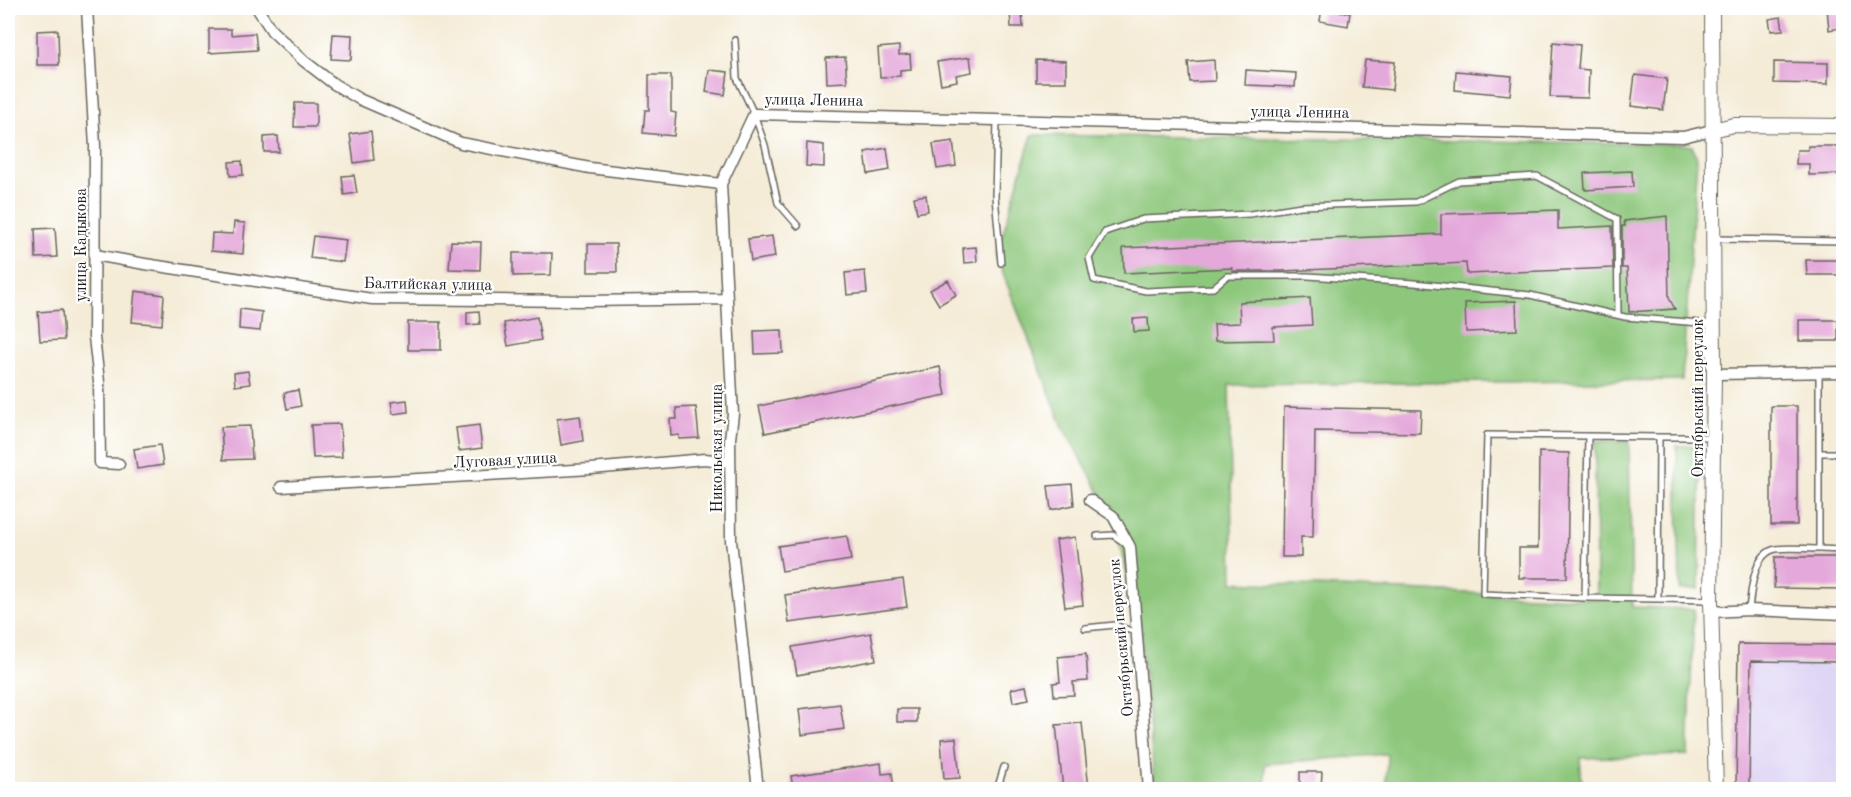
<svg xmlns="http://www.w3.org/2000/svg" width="1851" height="797" font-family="'Old Standard TT',serif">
<rect width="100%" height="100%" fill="#fff"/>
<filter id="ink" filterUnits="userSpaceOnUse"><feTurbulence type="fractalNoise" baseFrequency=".0167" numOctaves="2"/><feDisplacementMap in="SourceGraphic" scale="12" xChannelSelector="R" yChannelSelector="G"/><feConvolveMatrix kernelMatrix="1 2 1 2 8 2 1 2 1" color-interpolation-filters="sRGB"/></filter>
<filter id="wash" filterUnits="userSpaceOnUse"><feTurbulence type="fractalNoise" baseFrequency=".008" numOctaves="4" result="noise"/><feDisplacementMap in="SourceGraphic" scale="24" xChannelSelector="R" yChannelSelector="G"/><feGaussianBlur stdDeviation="1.35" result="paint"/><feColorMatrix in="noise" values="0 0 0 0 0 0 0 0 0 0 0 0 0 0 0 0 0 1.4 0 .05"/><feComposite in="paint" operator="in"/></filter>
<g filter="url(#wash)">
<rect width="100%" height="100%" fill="#f4ecd7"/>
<path fill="#dfd5f5" d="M 1751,661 L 1843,665 L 1843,789 L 1749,790 Z"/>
<path fill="#8dc77c" stroke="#54724c" stroke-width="1.5" d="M 1032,135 L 1679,144 L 1692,146 L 1697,158 L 1682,380 L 1229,385 L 1233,582 L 1596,599 L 1595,441 L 1629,442 L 1632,607 L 1694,609 L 1688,755 L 1580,758 L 1582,787 L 1386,789 L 1387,754 L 1265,764 L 1265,789 L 1155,789 L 1140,627 L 1113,516 L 1063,427 L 996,256 Z
M 1701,445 L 1699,589 L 1680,590 L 1677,446 Z"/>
<g id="blocks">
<path fill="#e4a8da" d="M 1322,8 L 1350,13 L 1348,26 L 1320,21 Z
M 1827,8 L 1839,8 L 1841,28 L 1829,30 Z
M 1022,10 L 1023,27 L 1011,27 L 1010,11 Z
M 1781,17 L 1783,30 L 1771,31 L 1769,19 Z
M 209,29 L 231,29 L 231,35 L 255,33 L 257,50 L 209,53 Z
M 58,30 L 59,65 L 37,65 L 37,31 Z
M 333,34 L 352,35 L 351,60 L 331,59 Z
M 1553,42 L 1580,45 L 1578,69 L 1589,70 L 1588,98 L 1550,97 Z
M 899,46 L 899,55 L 910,54 L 911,69 L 900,70 L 900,76 L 880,77 L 878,48 Z
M 845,57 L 847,82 L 827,83 L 826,58 Z
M 970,57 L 972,72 L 956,75 L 957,81 L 941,84 L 937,62 Z
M 1036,60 L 1066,61 L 1066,82 L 1036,82 Z
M 1214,60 L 1215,81 L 1190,82 L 1188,62 Z
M 1365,60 L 1395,62 L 1392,90 L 1362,87 Z
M 1774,62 L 1828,63 L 1828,84 L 1774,83 Z
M 709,70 L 728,72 L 725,95 L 706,92 Z
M 1246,70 L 1296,73 L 1295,87 L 1245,85 Z
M 1456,71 L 1512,76 L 1510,95 L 1455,90 Z
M 649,75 L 671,75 L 671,112 L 676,113 L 674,136 L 643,133 L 645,110 L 649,110 Z
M 1635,75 L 1667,79 L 1663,110 L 1631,106 Z
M 295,103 L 316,103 L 316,127 L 294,127 Z
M 371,131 L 374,160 L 354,163 L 350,134 Z
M 278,136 L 279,152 L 264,152 L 264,137 Z
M 953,141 L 956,166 L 937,169 L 933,144 Z
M 807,143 L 824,145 L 824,167 L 806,166 Z
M 1808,146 L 1844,146 L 1844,174 L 1809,175 L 1809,164 L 1796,164 L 1797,150 L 1808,150 Z
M 887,148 L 890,170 L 868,174 L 865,152 Z
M 242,161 L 243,175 L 230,176 L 229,162 Z
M 1632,171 L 1633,187 L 1585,190 L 1584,173 Z
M 354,175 L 357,193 L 344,195 L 342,176 Z
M 926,195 L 928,211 L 917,213 L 914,197 Z
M 1558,210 L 1558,229 L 1612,226 L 1613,268 L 1467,274 L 1466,263 L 1282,271 L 1232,271 L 1232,268 L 1124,273 L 1123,248 L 1441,234 L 1441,214 Z
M 1667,216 L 1669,298 L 1675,309 L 1629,312 L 1627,268 L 1622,268 L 1622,226 L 1625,226 L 1624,221 Z
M 234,222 L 245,223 L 243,254 L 211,251 L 212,233 L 233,234 Z
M 55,228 L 57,257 L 36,258 L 35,229 Z
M 313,236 L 346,240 L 343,262 L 310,258 Z
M 772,236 L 775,257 L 751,261 L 748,239 Z
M 451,241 L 481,242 L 480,270 L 449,269 Z
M 588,244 L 616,244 L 617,272 L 588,272 Z
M 976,247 L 977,262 L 964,263 L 963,248 Z
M 513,253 L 552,253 L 551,275 L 513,276 Z
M 1806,260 L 1839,260 L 1839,275 L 1807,275 Z
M 865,271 L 867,293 L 847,295 L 845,273 Z
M 948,280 L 956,295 L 939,305 L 930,290 Z
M 135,291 L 164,295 L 162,325 L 132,322 Z
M 1310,298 L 1312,325 L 1273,327 L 1274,340 L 1215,341 L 1214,324 L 1240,323 L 1239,302 Z
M 1516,301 L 1517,330 L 1466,332 L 1465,303 Z
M 240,309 L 262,312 L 260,331 L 239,329 Z
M 62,310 L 64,340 L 40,341 L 38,312 Z
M 479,311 L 480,324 L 467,325 L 467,312 Z
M 537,317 L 541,340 L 508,346 L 504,323 Z
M 1148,318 L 1149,331 L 1134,332 L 1133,319 Z
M 1799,320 L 1838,320 L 1838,341 L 1799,341 Z
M 408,322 L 441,322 L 441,350 L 408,350 Z
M 782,330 L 783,353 L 755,354 L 754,331 Z
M 940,367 L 946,395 L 765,433 L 759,406 Z
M 248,371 L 250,384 L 235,386 L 234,373 Z
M 298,390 L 301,406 L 287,409 L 284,393 Z
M 407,400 L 408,412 L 393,414 L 391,402 Z
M 1771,406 L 1797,406 L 1797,525 L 1771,525 Z
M 696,407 L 699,438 L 679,439 L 679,435 L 671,436 L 670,419 L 677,419 L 676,408 Z
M 1284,407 L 1421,410 L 1420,433 L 1315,431 L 1313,537 L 1301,537 L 1301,557 L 1282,557 Z
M 580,416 L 583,441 L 561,445 L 557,419 Z
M 340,424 L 342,457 L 313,458 L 311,425 Z
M 479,425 L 482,448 L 459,451 L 456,428 Z
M 250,426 L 252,459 L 223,460 L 221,427 Z
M 160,445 L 163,465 L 137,469 L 134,449 Z
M 1539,452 L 1569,453 L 1567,578 L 1519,578 L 1519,548 L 1538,548 Z
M 1072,484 L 1074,505 L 1051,510 L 1048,486 Z
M 847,536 L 851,560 L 782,571 L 778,546 Z
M 1075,537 L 1083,605 L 1065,607 L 1056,540 Z
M 1775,557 L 1844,557 L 1844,589 L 1774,588 Z
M 903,579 L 907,607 L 789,623 L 785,595 Z
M 871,633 L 876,660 L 797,675 L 792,647 Z
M 1738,644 L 1844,645 L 1844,662 L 1751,661 L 1749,789 L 1736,789 Z
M 1086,654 L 1088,681 L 1073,682 L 1074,695 L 1054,696 L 1053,683 L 1060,682 L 1058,657 Z
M 1026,686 L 1029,699 L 1013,702 L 1011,689 Z
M 840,704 L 844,729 L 802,735 L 799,709 Z
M 897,709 L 917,709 L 917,722 L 897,722 Z
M 1082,723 L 1089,789 L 1063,789 L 1056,725 Z
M 956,738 L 960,778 L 944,779 L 941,739 Z
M 881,763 L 882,774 L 892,773 L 894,789 L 793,789 L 791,776 Z
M 1300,772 L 1322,772 L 1321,788 L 1300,788 Z"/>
</g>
</g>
<g filter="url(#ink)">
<use href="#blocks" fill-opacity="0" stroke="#68655d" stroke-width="1.5"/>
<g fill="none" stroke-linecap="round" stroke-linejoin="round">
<defs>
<path id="service" d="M 735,40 L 737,78 L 754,114 L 765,145 L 778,203 L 798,226
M 997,120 L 995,196 L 1001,263
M 1714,239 L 1844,241
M 1618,314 L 1617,219 L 1537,176 L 1459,181 L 1416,202 L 1301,206 L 1250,214 L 1143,219 L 1105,232 L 1089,258 L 1094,280 L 1146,291 L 1213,288 L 1227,276 L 1308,276 L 1414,283 L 1530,295 L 1625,317 L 1712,324
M 1819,373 L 1819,549 L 1844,550
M 1819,453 L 1844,453
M 1097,536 L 1113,535 L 1126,544
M 1585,598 L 1483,594 L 1487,435 L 1588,436
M 1658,599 L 1585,598 L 1588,436 L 1659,437
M 1710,600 L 1658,599 L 1659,437 L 1711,437
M 1749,610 C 1751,592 1753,553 1776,549 C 1790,547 1806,549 1819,549
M 1085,628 L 1115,625 L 1137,633
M 997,790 L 1004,767"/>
<path id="minor" d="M 87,8 L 95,146 L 94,337 L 99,382 L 100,463 L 119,464
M 257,8 L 272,31 L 304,61 L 334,84 L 359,99 L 461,143 L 590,168 L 721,184
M 95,255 L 145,264 L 372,299 L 587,301 L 727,299
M 1714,374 L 1844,372
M 281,487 L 591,469 L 705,459 L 730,462
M 1090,500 L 1113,516 L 1130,547 L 1149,790
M 1712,612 L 1749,610 L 1844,614
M 758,790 L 731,540 L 730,439 L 733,414 L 721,184 L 754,114 L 1683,137 L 1712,130"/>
<path id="tertiary" d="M 1712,8 L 1714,374 L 1711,600 L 1716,790
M 1712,130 L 1734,125 L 1844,126"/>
</defs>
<use href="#service" stroke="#68655d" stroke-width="8"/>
<use href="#minor" stroke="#68655d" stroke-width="13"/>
<use href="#tertiary" stroke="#68655d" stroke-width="16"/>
<use href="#service" stroke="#fff" stroke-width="5"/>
<use href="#minor" stroke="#fff" stroke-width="10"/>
<use href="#tertiary" stroke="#fff" stroke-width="14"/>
</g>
</g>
<g text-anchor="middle" stroke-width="4.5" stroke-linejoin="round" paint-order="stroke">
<g font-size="16" fill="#1c1c1c" stroke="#fff">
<text transform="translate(814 99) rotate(1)" y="6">улица Ленина</text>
<text transform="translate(1300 111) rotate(1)" y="6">улица Ленина</text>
<text transform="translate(80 245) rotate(-90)" y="6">улица Кадыкова</text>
<text transform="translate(428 283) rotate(1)" y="6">Балтийская улица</text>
<text transform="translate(1697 398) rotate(-90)" y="6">Октябрьский переулок</text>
<text transform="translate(716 448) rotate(-90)" y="6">Никольская улица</text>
<text transform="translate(505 459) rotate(-3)" y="6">Луговая улица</text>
<text transform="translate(1120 638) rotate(-95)" y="6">Октябрьский переулок</text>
</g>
</g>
<rect width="1851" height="797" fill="none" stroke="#fff" stroke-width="30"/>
</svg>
